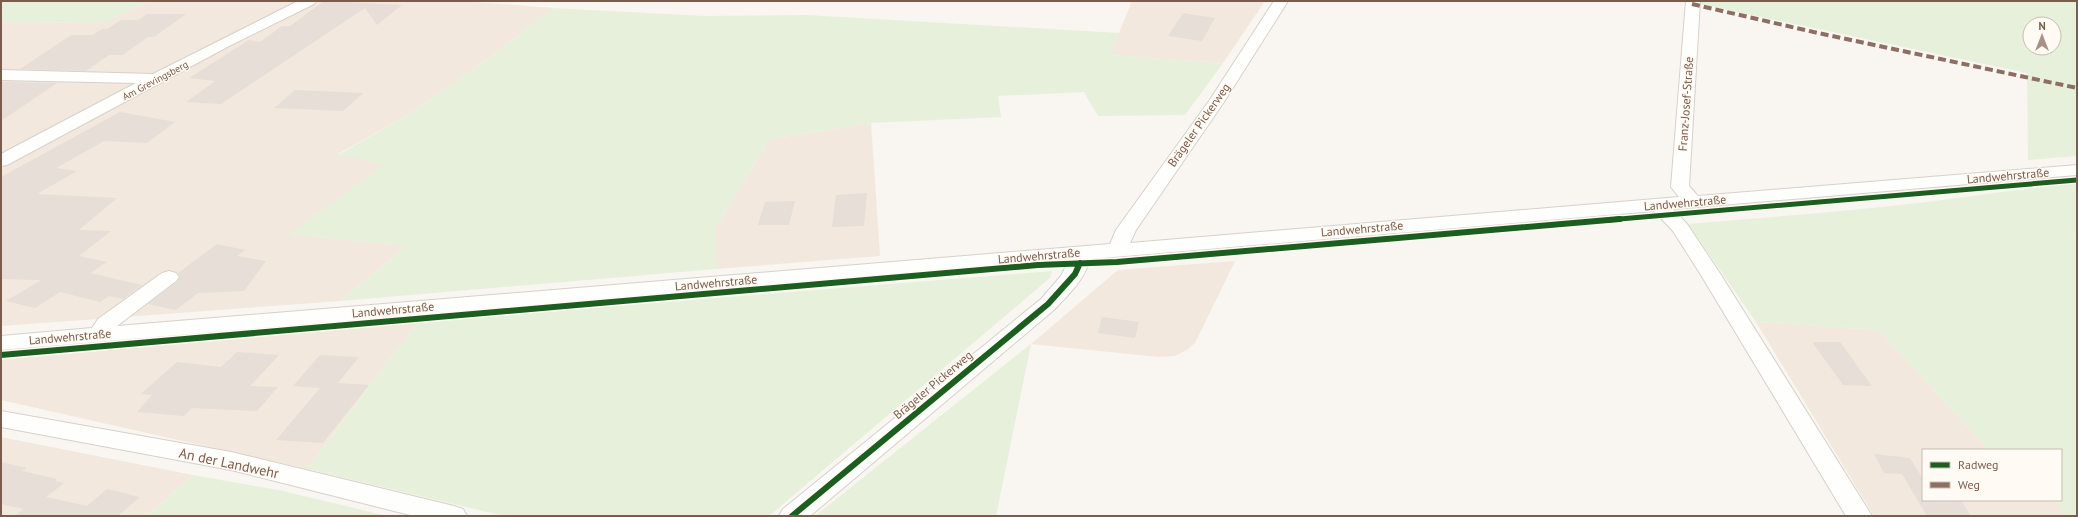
<svg xmlns="http://www.w3.org/2000/svg" width="2078" height="517" font-family="'PT Sans',sans-serif">
<rect width="100%" height="100%" fill="#f9f5f0"/>
<path fill="#f2e8de" d="M 150,1 L 460,1 L 553,8 L 490,57 L 409,114 L 338,154 L 386,164 L 290,234 L 406,246 L 340,301 L 1,326 L 1,22 L 104,23 Z
M 1132,1 L 1265,1 L 1223,63 L 1110,55 Z
M 871,123 L 880,256 L 716,269 L 716,227 L 770,139 Z
M 1235,261 L 1195,343 L 1188,349 L 1175,356 L 1159,357 L 1031,344 L 1118,270 Z
M 418,322 L 307,469 L 1,400 L 1,360 Z
M 1756,322 L 1879,330 L 1989,450 L 1923,450 L 1923,500 L 2050,500 L 2056,503 L 2067,516 L 1874,516 Z
M 1,437 L 193,475 L 146,516 L 1,516 Z"/>
<path fill="#e7f0db" fill-rule="evenodd" d="M 1,1 L 150,1 L 104,23 L 1,22 Z
M 1685,1 L 2077,1 L 2077,156 L 2028,160 L 2027,73 ZM 2030,24 L 2054,24 L 2054,48 L 2030,48 Z
M 553,8 L 704,16 L 806,15 L 1119,33 L 1111,55 L 1223,63 L 1185,115 L 1098,116 L 1084,92 L 998,96 L 1001,117 L 871,123 L 770,139 L 716,227 L 716,269 L 340,301 L 406,246 L 289,234 L 385,164 L 338,155 L 409,114 L 490,57 Z
M 2077,184 L 2077,237 L 2074,238 L 2077,239 L 2077,516 L 2067,516 L 2056,503 L 2050,500 L 2061,500 L 2061,450 L 1989,450 L 1879,330 L 1756,322 L 1688,224 C 1758,218 1829,213 1900,205 C 1959,199 2017,188 2077,184 Z
M 1052,271 L 1050,278 L 769,516 L 504,516 L 307,469 L 418,322 Z
M 1031,344 L 996,516 L 815,516 Z
M 193,475 L 283,491 L 387,516 L 146,516 Z"/>
<path fill="#e6ded7" d="M 324,1 L 402,5 L 377,25 L 365,8 L 221,104 L 186,102 L 215,81 L 189,78 L 249,40 L 260,42 L 282,26 L 290,26 Z
M 1183,13 L 1215,18 L 1202,41 L 1168,36 Z
M 147,14 L 186,14 L 154,37 L 148,37 L 123,55 L 109,55 L 86,71 L 20,69 L 71,35 L 93,35 L 102,29 L 107,29 L 121,20 L 138,20 Z
M 1,82 L 57,83 L 1,121 Z
M 295,90 L 363,93 L 343,111 L 274,108 Z
M 120,112 L 175,122 L 147,143 L 104,141 L 56,168 L 77,171 L 37,194 L 117,198 L 79,230 L 111,231 L 79,256 L 107,262 L 90,273 L 142,285 L 123,299 L 109,296 L 100,302 L 60,292 L 35,308 L 6,301 L 41,280 L 1,279 L 1,177 Z
M 867,193 L 864,226 L 832,227 L 836,195 Z
M 795,201 L 789,225 L 758,225 L 765,202 Z
M 217,244 L 245,250 L 237,256 L 266,261 L 244,291 L 198,293 L 176,310 L 148,304 L 177,282 L 180,277 L 178,273 Z
M 1102,317 L 1139,322 L 1135,338 L 1098,333 Z
M 1812,342 L 1840,342 L 1872,386 L 1843,385 Z
M 237,352 L 279,355 L 250,386 L 278,387 L 257,411 L 192,408 L 184,416 L 137,412 L 152,395 L 141,394 L 177,362 L 221,367 Z
M 320,355 L 359,357 L 338,383 L 369,385 L 323,443 L 276,440 L 320,388 L 293,386 Z
M 1874,454 L 1910,458 L 1923,479 L 1923,500 L 1961,500 L 1971,516 L 1927,516 L 1902,474 L 1884,473 Z
M 1,462 L 27,468 L 22,471 L 57,479 L 55,481 L 64,483 L 46,497 L 87,506 L 107,489 L 140,497 L 118,516 L 15,516 L 23,509 L 1,504 Z"/>
<g fill="none" stroke-linecap="round" stroke-linejoin="round">
<defs>
<path id="minor" d="M 298,1 L 316,1 L 314,4 L 231,45 L 7,165 L 1,166 L 1,154 L 136,83 L 1,80 L 1,70 L 153,74 Z
M 1274,1 L 1288,1 L 1224,102 L 1136,230 L 1130,243 L 1679,197 L 1671,187 L 1686,1 L 1700,1 L 1689,186 L 1698,196 L 2077,165 L 2077,175 L 1673,209 L 1687,224 L 1721,275 L 1872,516 L 1846,516 L 1701,275 L 1673,231 L 1654,211 L 1090,259 C 1085,279 1069,294 1055,309 L 810,516 L 779,516 L 783,509 L 1041,299 L 1061,276 L 1069,260 L 1,350 L 1,336 L 92,328 L 98,319 L 162,273 L 169,271 L 176,273 L 179,277 L 176,281 L 117,326 L 1110,244 L 1116,230 L 1209,101 Z
M 1,411 L 231,452 L 454,506 L 463,509 L 467,516 L 414,516 L 231,470 L 1,427 Z"/>
</defs>
<use href="#minor" stroke="#d7d1cb" stroke-width="2"/>
<use href="#minor" fill="#fefefd" fill-rule="evenodd"/>
<path stroke="#8d6e63" stroke-width="4" stroke-dasharray="8 4" stroke-linecap="butt" d="M 1692,4 L 1818,33 L 2077,88"/>
<defs>
<path id="cycleway-far1" d="M 1608,220 L 2077,180"/>
<path id="cycleway" d="M 1,355 L 1038,265 L 1117,262 L 1620,219
M 792,516 L 1048,304 L 1075,274 L 1080,263"/>
</defs>
<use href="#cycleway-far1" stroke="#fffaf3" stroke-width="7"/>
<use href="#cycleway" stroke="#fffaf3" stroke-width="9"/>
<use href="#cycleway-far1" stroke="#1b5e20" stroke-width="5"/>
<use href="#cycleway" stroke="#1b5e20" stroke-width="6"/>
</g>
<g text-anchor="middle" stroke-width="3" stroke-linejoin="round" paint-order="stroke">
<g font-size="10" fill="#7a5c4d" stroke="#fffaf3">
<text transform="translate(155 80) rotate(-28)" y="4">Am Grevingsberg</text>
</g>
<g font-size="12" fill="#7a5c4d" stroke="#fffaf3">
<text transform="translate(1686 104) rotate(-86)" y="4">Franz-Josef-Straße</text>
<text transform="translate(1199 125) rotate(-55)" y="4">Brägeler Pickerweg</text>
<text transform="translate(2008 176) rotate(-5)" y="4">Landwehrstraße</text>
<text transform="translate(1685 203) rotate(-5)" y="4">Landwehrstraße</text>
<text transform="translate(1362 229) rotate(-5)" y="4">Landwehrstraße</text>
<text transform="translate(1039 256) rotate(-5)" y="4">Landwehrstraße</text>
<text transform="translate(716 283) rotate(-5)" y="4">Landwehrstraße</text>
<text transform="translate(393 310) rotate(-5)" y="4">Landwehrstraße</text>
<text transform="translate(70 337) rotate(-5)" y="4">Landwehrstraße</text>
<text transform="translate(933 385) rotate(-40)" y="4">Brägeler Pickerweg</text>
</g>
<g font-size="14" fill="#7a5c4d" stroke="#fffaf3">
<text transform="translate(229 463) rotate(12)" y="5">An der Landwehr</text>
</g>
</g>
<rect width="2078" height="517" fill="none" stroke="#7a5c4d" stroke-width="4"/>
<rect x="1922" y="449" width="140" height="52" fill="#fffaf3" stroke="#cabbb1"/>
<rect x="1930" y="462" width="20" height="6" fill="#1b5e20" stroke="#cabbb1"/>
<text x="1958" y="469" font-size="12" fill="#7a5c4d">Radweg</text>
<rect x="1930" y="482" width="20" height="6" fill="#8d6e63" stroke="#cabbb1"/>
<text x="1958" y="489" font-size="12" fill="#7a5c4d">Weg</text>
<g transform="translate(2042 36)"><circle r="19" fill="#fffaf3" stroke="#cabbb1"/>
<path d="M0-3L7 15L0 10L-7 15Z" fill="#a69286"/>
<text y="-6" font-size="11" font-weight="bold" text-anchor="middle" fill="#7a5c4d">N</text>
</g>
</svg>
